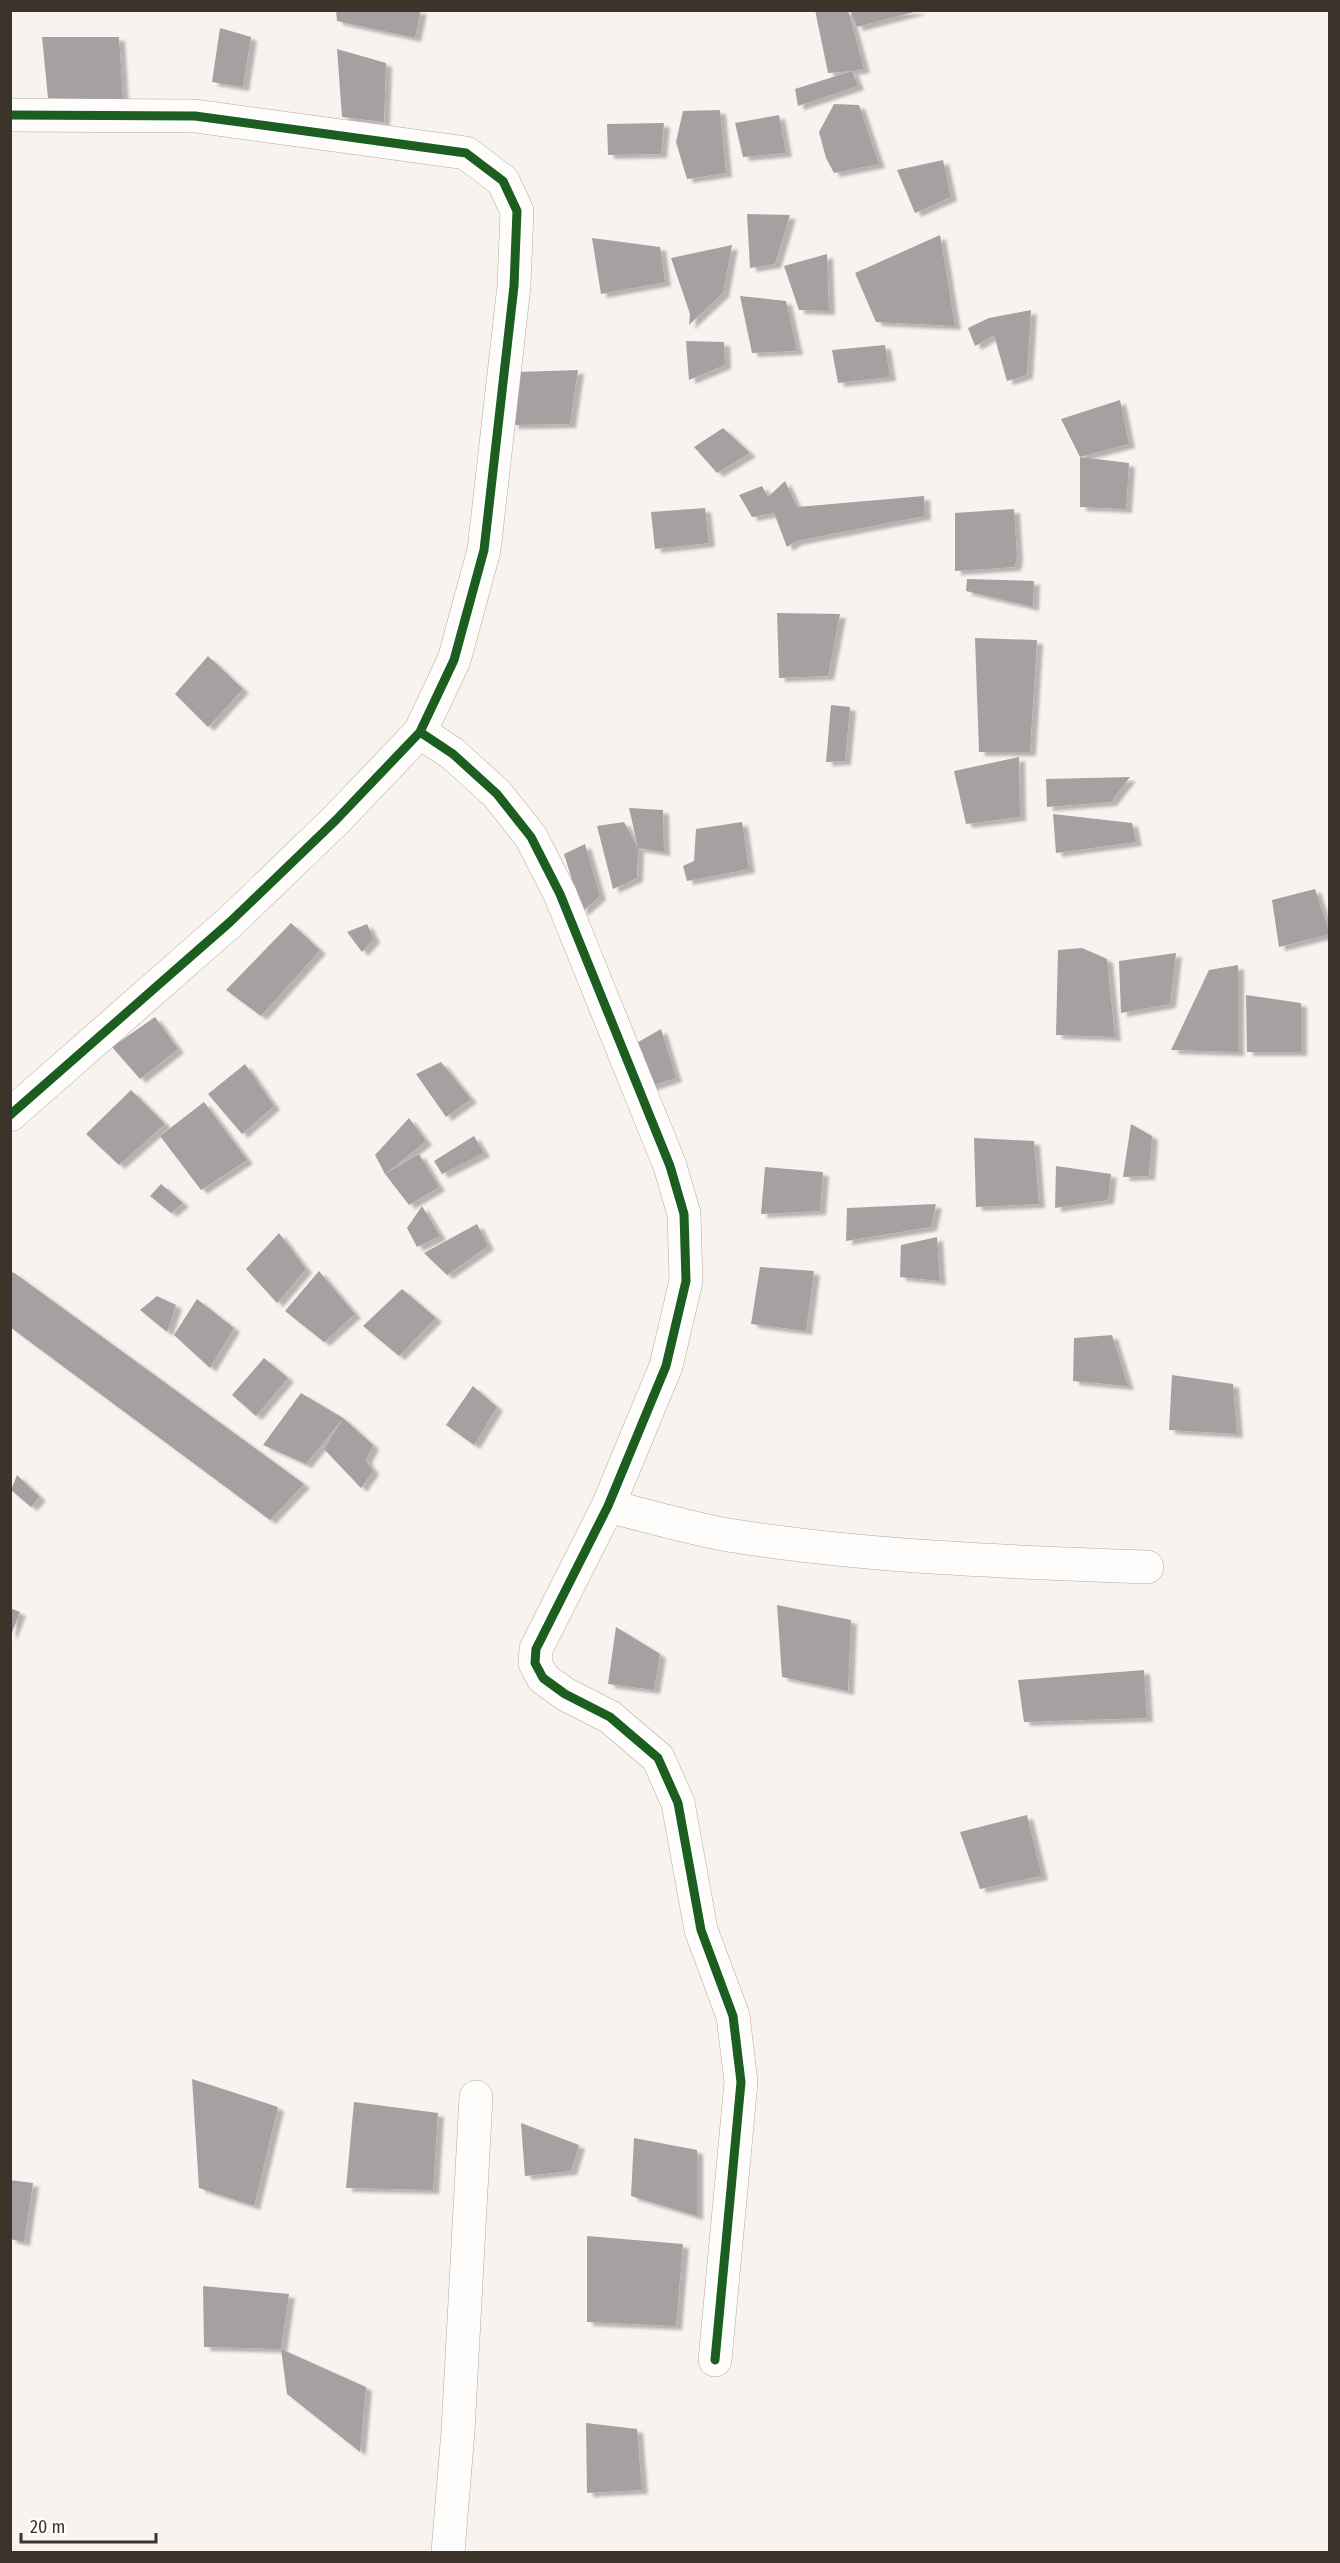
<svg xmlns="http://www.w3.org/2000/svg" width="1340" height="2563" font-family="'Fira Sans Condensed',sans-serif">
<defs>
<filter id="shadow"><feDropShadow dx="6" dy="4" stdDeviation="1.5" flood-color="#0004"/></filter>
</defs>
<rect width="100%" height="100%" fill="#f8f3ee"/>
<path fill="#a7a0a2" filter="url(#shadow)" d="M 336,10 L 421,10 L 415,38 L 337,21 Z
M 815,10 L 848,10 L 864,69 L 852,71 L 858,86 L 798,106 L 795,89 L 852,71 L 828,73 Z
M 850,10 L 918,10 L 918,11 L 857,27 Z
M 220,28 L 251,37 L 243,87 L 212,82 Z
M 42,37 L 119,37 L 123,101 L 48,98 Z
M 337,49 L 386,63 L 384,122 L 342,117 Z
M 834,104 L 859,105 L 879,164 L 834,173 L 826,158 L 819,132 Z
M 720,110 L 726,173 L 687,179 L 676,142 L 683,111 Z
M 779,115 L 786,153 L 743,157 L 735,123 Z
M 664,123 L 661,154 L 608,155 L 607,124 Z
M 943,160 L 951,197 L 915,213 L 897,170 Z
M 747,214 L 790,215 L 775,264 L 750,268 Z
M 940,235 L 955,326 L 876,322 L 855,273 Z
M 592,238 L 660,247 L 665,282 L 601,294 Z
M 732,245 L 723,293 L 689,325 L 690,314 L 671,258 Z
M 827,254 L 829,311 L 799,310 L 784,266 Z
M 740,296 L 786,301 L 797,351 L 752,353 Z
M 1031,310 L 1027,375 L 1007,381 L 994,335 L 975,346 L 968,328 L 989,318 Z
M 686,341 L 724,342 L 725,365 L 689,380 Z
M 885,345 L 890,377 L 838,383 L 832,350 Z
M 578,370 L 570,424 L 512,425 L 518,372 Z
M 1120,400 L 1129,444 L 1080,457 L 1061,419 Z
M 723,428 L 750,453 L 717,473 L 694,447 Z
M 1080,457 L 1129,463 L 1126,509 L 1080,507 Z
M 785,481 L 797,507 L 924,496 L 925,516 L 796,541 L 787,547 L 774,513 L 752,517 L 739,495 L 762,486 L 768,497 Z
M 705,508 L 709,543 L 655,549 L 651,512 Z
M 1014,509 L 1017,556 L 1015,567 L 955,571 L 955,513 Z
M 967,579 L 1034,581 L 1033,607 L 966,591 Z
M 777,613 L 840,614 L 828,676 L 779,678 Z
M 975,638 L 1037,640 L 1030,752 L 979,752 Z
M 208,656 L 243,689 L 208,727 L 175,694 Z
M 831,705 L 850,707 L 845,761 L 826,762 Z
M 1019,757 L 1020,817 L 966,824 L 954,771 Z
M 1130,777 L 1111,802 L 1047,807 L 1046,779 Z
M 629,808 L 663,810 L 664,852 L 638,848 Z
M 1053,814 L 1132,823 L 1136,842 L 1056,853 Z
M 624,822 L 638,848 L 637,878 L 613,889 L 597,826 Z
M 742,822 L 749,869 L 687,881 L 683,866 L 694,861 L 696,829 Z
M 585,844 L 600,896 L 582,912 L 564,854 Z
M 1315,889 L 1330,934 L 1279,947 L 1272,900 Z
M 291,923 L 320,950 L 261,1016 L 226,990 Z
M 367,924 L 374,939 L 362,952 L 347,932 Z
M 1082,948 L 1107,959 L 1115,1037 L 1056,1035 L 1058,950 Z
M 1176,953 L 1170,1004 L 1121,1013 L 1119,961 Z
M 1238,965 L 1238,1052 L 1171,1050 L 1209,970 Z
M 1246,995 L 1301,1003 L 1301,1052 L 1247,1052 Z
M 155,1017 L 178,1049 L 140,1079 L 112,1047 Z
M 661,1029 L 676,1078 L 648,1087 L 633,1045 Z
M 441,1062 L 471,1099 L 446,1117 L 416,1074 Z
M 245,1064 L 274,1106 L 242,1134 L 208,1094 Z
M 131,1090 L 165,1124 L 119,1165 L 86,1134 Z
M 204,1102 L 247,1160 L 201,1190 L 160,1136 Z
M 409,1118 L 426,1141 L 385,1174 L 419,1154 L 439,1187 L 409,1205 L 385,1174 L 375,1155 Z
M 1131,1124 L 1152,1136 L 1149,1176 L 1123,1177 Z
M 474,1136 L 484,1153 L 442,1174 L 434,1161 Z
M 974,1138 L 1034,1141 L 1039,1204 L 976,1207 Z
M 1056,1166 L 1111,1174 L 1108,1200 L 1055,1208 Z
M 765,1167 L 823,1172 L 820,1211 L 761,1214 Z
M 161,1184 L 183,1203 L 171,1213 L 150,1196 Z
M 936,1204 L 931,1227 L 846,1241 L 847,1208 Z
M 422,1206 L 440,1236 L 417,1247 L 407,1228 Z
M 477,1224 L 488,1246 L 447,1275 L 424,1253 Z
M 279,1233 L 306,1269 L 277,1303 L 246,1269 Z
M 937,1237 L 940,1281 L 900,1277 L 901,1245 Z
M 760,1267 L 814,1271 L 806,1331 L 751,1324 Z
M 319,1271 L 355,1314 L 324,1342 L 285,1311 Z
M 13,1272 L 304,1484 L 270,1520 L 10,1327 L 10,1276 Z
M 402,1289 L 436,1318 L 399,1356 L 363,1326 Z
M 157,1296 L 176,1305 L 167,1332 L 140,1310 Z
M 197,1299 L 234,1328 L 210,1368 L 174,1335 Z
M 1112,1335 L 1128,1386 L 1073,1381 L 1074,1338 Z
M 264,1358 L 288,1378 L 256,1416 L 232,1395 Z
M 1172,1375 L 1233,1384 L 1237,1434 L 1169,1430 Z
M 473,1386 L 497,1407 L 474,1445 L 446,1425 Z
M 301,1393 L 343,1418 L 306,1464 L 263,1445 Z
M 343,1418 L 373,1445 L 366,1460 L 373,1471 L 361,1488 L 324,1449 Z
M 17,1475 L 40,1497 L 31,1507 L 11,1490 Z
M 777,1605 L 851,1620 L 848,1691 L 782,1677 Z
M 10,1608 L 20,1612 L 11,1635 L 10,1635 Z
M 616,1627 L 660,1654 L 654,1690 L 608,1684 Z
M 1144,1670 L 1147,1718 L 1024,1722 L 1018,1680 Z
M 1027,1815 L 1042,1876 L 980,1889 L 960,1832 Z
M 192,2079 L 278,2107 L 254,2206 L 199,2188 Z
M 354,2102 L 438,2113 L 433,2190 L 346,2188 Z
M 521,2123 L 579,2145 L 571,2171 L 525,2176 Z
M 634,2138 L 697,2150 L 697,2216 L 631,2196 Z
M 10,2180 L 33,2183 L 24,2242 L 10,2239 Z
M 587,2236 L 683,2244 L 676,2326 L 587,2322 Z
M 203,2286 L 289,2294 L 281,2349 L 204,2347 Z
M 281,2349 L 366,2387 L 360,2452 L 287,2394 Z
M 586,2423 L 637,2429 L 642,2490 L 587,2493 Z"/>
<g fill="none" stroke-linecap="round" stroke-linejoin="round">
<defs>
<path id="street" d="M 10,115 L 195,116 L 371,140 L 466,153 L 503,181 L 517,211 L 514,286 L 484,550 L 454,660 L 420,732
M 10,1115 L 230,922 L 336,820 L 420,732 L 453,754 L 497,794 L 531,837 L 560,894 L 670,1166 L 684,1214 L 686,1281 L 666,1366 L 608,1506 L 536,1649 L 535,1663 L 543,1678 L 565,1694 L 610,1717 L 658,1758 L 678,1803 L 701,1930 L 733,2016 L 741,2082 L 715,2360
M 608,1506 C 648,1516 688,1528 728,1535 C 867,1557 1008,1562 1147,1567
M 448,2552 L 458,2431 L 476,2097"/>
</defs>
<use href="#street" stroke="#afaaa4" stroke-width="34"/>
<use href="#street" stroke="#fefdfc" stroke-width="33"/>
<defs>
<path id="cycleway" d="M 10,115 L 195,116 L 371,140 L 466,153 L 503,181 L 517,211 L 514,286 L 484,550 L 454,660 L 420,732
M 10,1115 L 230,922 L 336,820 L 420,732 L 453,754 L 497,794 L 531,837 L 560,894 L 670,1166 L 684,1214 L 686,1281 L 666,1366 L 608,1506 L 536,1649 L 535,1663 L 543,1678 L 565,1694 L 610,1717 L 658,1758 L 678,1803 L 701,1930 L 733,2016 L 741,2082 L 715,2360"/>
</defs>
<use href="#cycleway" stroke="#fff" stroke-width="13"/>
<use href="#cycleway" stroke="#1b5e20" stroke-width="9"/>
</g>
<rect width="1340" height="2563" fill="none" stroke="#3c332a" stroke-width="24"/>
<path d="M21 2533v9h135v-9" fill="none" stroke="#3c332a" stroke-width="3"/>
<text x="30" y="2533" font-size="18" fill="#3c332a" stroke="#ffffff" stroke-width="4.5" paint-order="stroke">20 m</text>
</svg>
